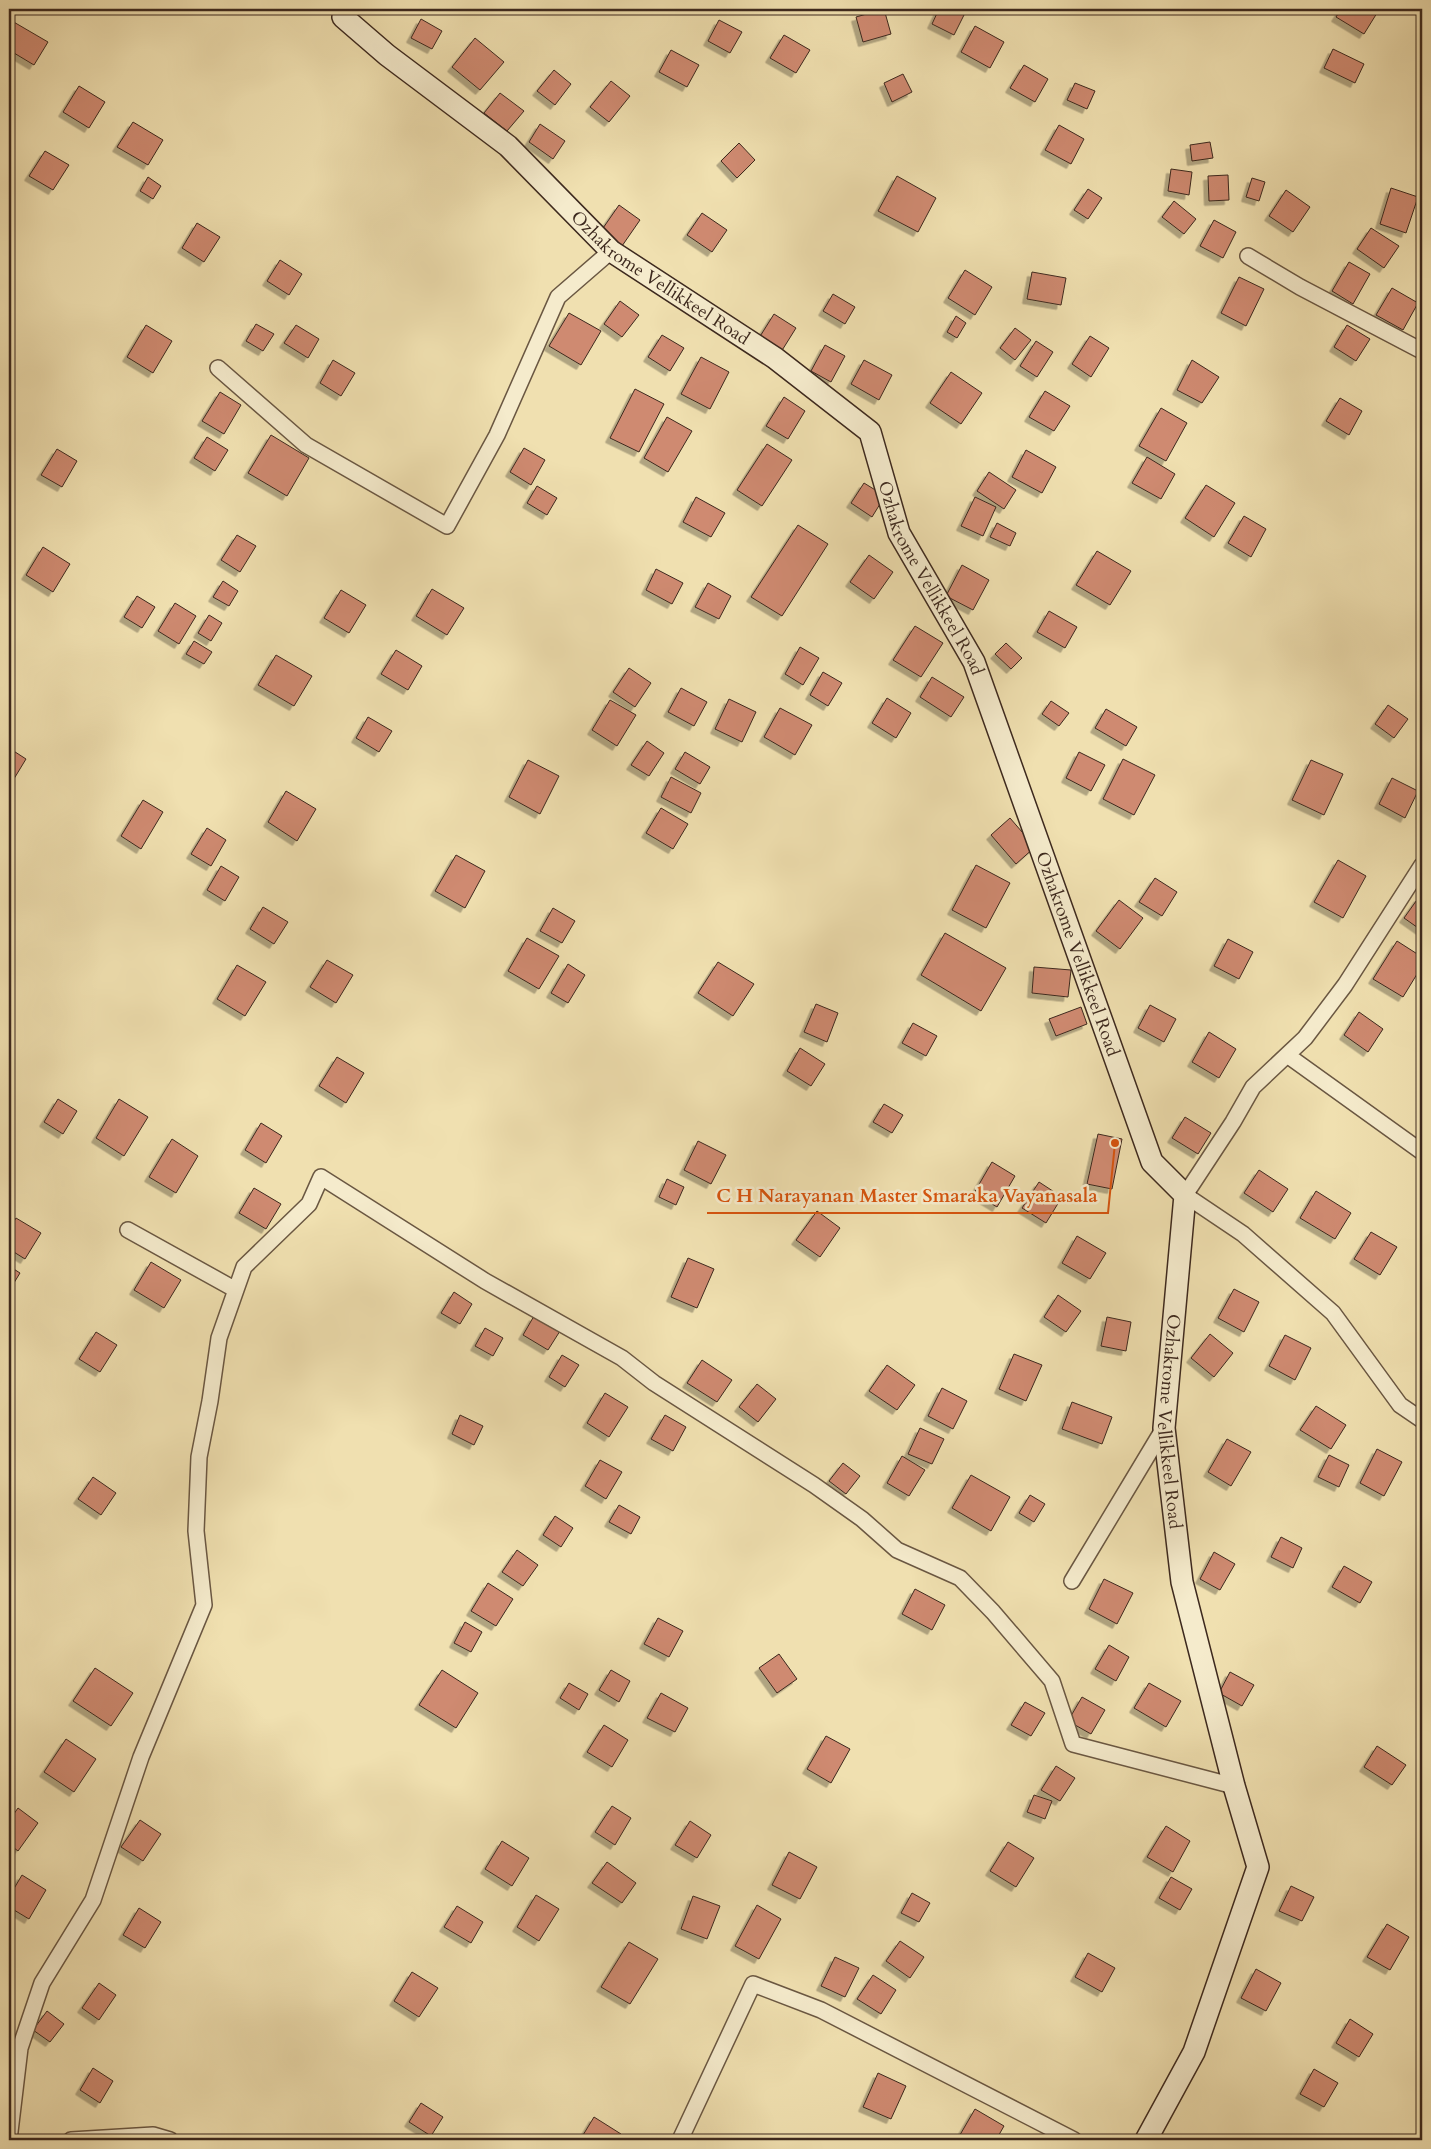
<svg xmlns="http://www.w3.org/2000/svg" width="1431" height="2149" font-family="Cardo,serif">
<defs>
<filter id="shadow"><feDropShadow dx="-4.5" dy="4.5" stdDeviation="0" flood-color="#0004"/></filter>
</defs>
<rect width="100%" height="100%" fill="#f0e0b0"/>
<filter id="stains"><feTurbulence type="fractalNoise" baseFrequency=".004" numOctaves="4"/><feColorMatrix values="0 0 0 0 .2 0 0 0 0 .09 0 0 0 0 .02 0 0 0 .5 -.17"/></filter>
<radialGradient id="worn" r=".72"><stop offset=".6" stop-color="#630" stop-opacity="0"/><stop offset="1" stop-color="#630" stop-opacity=".3"/></radialGradient>
<path fill="#cf8a71" stroke="#3d291e" filter="url(#shadow)" d="M 884,9 L 891,34 L 863,42 L 856,17 Z
M 939,9 L 967,9 L 954,35 L 932,24 Z
M 1341,9 L 1370,9 L 1377,13 L 1364,34 L 1336,17 Z
M 421,19 L 442,31 L 432,49 L 411,38 Z
M 719,20 L 742,32 L 730,53 L 708,41 Z
M 12,21 L 48,42 L 34,65 L 9,50 L 9,27 Z
M 975,26 L 1004,42 L 990,68 L 961,52 Z
M 784,35 L 810,50 L 796,73 L 770,58 Z
M 475,38 L 504,62 L 480,90 L 452,67 Z
M 1333,49 L 1364,64 L 1355,83 L 1324,68 Z
M 671,50 L 699,65 L 687,87 L 659,72 Z
M 1024,65 L 1048,79 L 1035,102 L 1010,88 Z
M 554,70 L 571,84 L 555,105 L 537,91 Z
M 903,74 L 912,92 L 892,102 L 884,83 Z
M 611,81 L 630,96 L 609,122 L 590,107 Z
M 1075,83 L 1095,91 L 1087,109 L 1067,100 Z
M 79,86 L 105,102 L 89,128 L 63,112 Z
M 500,93 L 524,111 L 507,131 L 484,113 Z
M 133,122 L 163,140 L 148,165 L 117,147 Z
M 540,124 L 565,141 L 553,159 L 529,142 Z
M 1059,125 L 1084,139 L 1071,164 L 1045,150 Z
M 1210,142 L 1213,158 L 1192,161 L 1190,145 Z
M 739,143 L 755,160 L 737,178 L 721,161 Z
M 45,151 L 69,165 L 53,190 L 29,176 Z
M 1171,169 L 1192,172 L 1189,195 L 1168,191 Z
M 1228,175 L 1229,200 L 1209,201 L 1208,176 Z
M 897,176 L 936,198 L 918,232 L 878,211 Z
M 148,177 L 161,186 L 153,199 L 140,191 Z
M 1252,178 L 1265,182 L 1259,201 L 1246,197 Z
M 1391,188 L 1418,197 L 1406,233 L 1380,224 Z
M 1088,189 L 1102,198 L 1088,219 L 1074,210 Z
M 1286,190 L 1310,207 L 1293,232 L 1269,216 Z
M 1174,201 L 1196,219 L 1184,234 L 1162,217 Z
M 619,205 L 640,220 L 622,246 L 601,231 Z
M 702,213 L 727,230 L 712,252 L 687,235 Z
M 1214,220 L 1236,232 L 1223,258 L 1200,246 Z
M 197,223 L 220,237 L 204,262 L 182,248 Z
M 1371,228 L 1399,246 L 1384,268 L 1357,249 Z
M 280,260 L 302,274 L 289,295 L 267,281 Z
M 1349,262 L 1370,274 L 1353,304 L 1332,291 Z
M 965,270 L 992,287 L 975,315 L 948,298 Z
M 1032,272 L 1066,278 L 1061,305 L 1027,299 Z
M 1239,277 L 1264,289 L 1246,326 L 1221,313 Z
M 1392,288 L 1418,303 L 1403,330 L 1376,315 Z
M 833,294 L 855,307 L 845,324 L 823,311 Z
M 620,301 L 639,315 L 622,337 L 604,324 Z
M 569,313 L 601,331 L 581,365 L 549,346 Z
M 774,314 L 796,328 L 781,352 L 759,338 Z
M 956,316 L 966,323 L 957,338 L 947,332 Z
M 256,324 L 274,334 L 263,351 L 246,341 Z
M 146,325 L 172,341 L 153,373 L 127,357 Z
M 296,325 L 319,339 L 308,358 L 284,343 Z
M 1347,325 L 1370,339 L 1356,361 L 1334,347 Z
M 1015,328 L 1031,340 L 1015,360 L 1000,348 Z
M 662,335 L 684,348 L 670,371 L 648,357 Z
M 1090,336 L 1109,348 L 1091,377 L 1072,364 Z
M 1036,341 L 1053,352 L 1037,377 L 1020,366 Z
M 825,345 L 845,356 L 831,382 L 811,371 Z
M 701,357 L 729,372 L 710,409 L 681,394 Z
M 333,360 L 355,373 L 341,396 L 320,383 Z
M 864,360 L 892,375 L 879,400 L 851,384 Z
M 1192,360 L 1219,377 L 1202,403 L 1177,390 Z
M 951,372 L 982,393 L 961,424 L 930,403 Z
M 635,389 L 664,404 L 639,452 L 610,438 Z
M 1045,391 L 1070,406 L 1054,431 L 1029,417 Z
M 220,392 L 241,405 L 224,434 L 202,421 Z
M 784,397 L 805,411 L 788,439 L 766,426 Z
M 1340,398 L 1362,411 L 1349,435 L 1326,421 Z
M 1161,408 L 1187,423 L 1166,461 L 1139,446 Z
M 667,417 L 692,431 L 668,472 L 644,458 Z
M 271,435 L 309,458 L 287,496 L 248,473 Z
M 207,437 L 228,450 L 215,471 L 194,458 Z
M 767,444 L 792,460 L 762,506 L 737,490 Z
M 524,448 L 545,460 L 531,485 L 510,472 Z
M 57,449 L 77,461 L 62,487 L 41,475 Z
M 1026,450 L 1056,467 L 1042,493 L 1012,477 Z
M 1147,457 L 1175,474 L 1161,499 L 1132,483 Z
M 989,472 L 1016,490 L 1004,509 L 977,491 Z
M 864,483 L 885,496 L 872,517 L 851,503 Z
M 1206,485 L 1235,503 L 1214,537 L 1185,518 Z
M 537,486 L 557,498 L 547,515 L 527,503 Z
M 696,497 L 725,513 L 711,537 L 683,522 Z
M 975,497 L 996,507 L 983,536 L 961,526 Z
M 1244,516 L 1266,529 L 1251,557 L 1228,543 Z
M 997,523 L 1016,533 L 1010,546 L 990,537 Z
M 798,525 L 828,544 L 782,616 L 751,597 Z
M 237,535 L 256,546 L 240,572 L 221,560 Z
M 43,547 L 70,564 L 53,592 L 26,575 Z
M 1097,551 L 1131,571 L 1110,605 L 1076,585 Z
M 869,555 L 893,572 L 874,599 L 850,582 Z
M 962,565 L 989,580 L 973,610 L 946,596 Z
M 656,569 L 683,583 L 672,604 L 646,590 Z
M 223,581 L 238,591 L 229,606 L 213,597 Z
M 708,583 L 731,596 L 719,619 L 695,607 Z
M 432,589 L 464,608 L 447,635 L 416,616 Z
M 341,590 L 366,605 L 349,633 L 324,618 Z
M 137,596 L 155,607 L 142,628 L 124,617 Z
M 175,603 L 196,616 L 179,644 L 158,631 Z
M 1049,611 L 1077,627 L 1065,648 L 1037,632 Z
M 209,615 L 222,623 L 211,641 L 198,633 Z
M 915,626 L 943,643 L 921,677 L 893,660 Z
M 194,641 L 212,652 L 204,664 L 186,654 Z
M 1006,643 L 1022,658 L 1011,669 L 995,654 Z
M 800,647 L 819,658 L 803,685 L 785,674 Z
M 396,650 L 422,666 L 408,690 L 381,674 Z
M 276,655 L 312,676 L 294,706 L 258,685 Z
M 629,668 L 651,683 L 635,707 L 613,692 Z
M 823,672 L 842,683 L 828,706 L 810,695 Z
M 932,677 L 964,697 L 951,717 L 920,697 Z
M 681,688 L 707,702 L 694,726 L 668,712 Z
M 887,698 L 911,713 L 896,738 L 872,723 Z
M 729,699 L 756,712 L 742,742 L 715,729 Z
M 610,700 L 636,715 L 617,746 L 592,730 Z
M 1051,701 L 1069,713 L 1059,726 L 1042,714 Z
M 1388,705 L 1408,719 L 1394,738 L 1375,724 Z
M 780,708 L 812,725 L 795,755 L 764,737 Z
M 1106,709 L 1137,727 L 1126,746 L 1095,728 Z
M 368,717 L 392,731 L 379,752 L 356,738 Z
M 647,741 L 664,753 L 649,776 L 631,765 Z
M 9,748 L 26,759 L 9,787 Z
M 685,752 L 710,767 L 700,784 L 675,769 Z
M 1079,752 L 1105,765 L 1091,791 L 1066,778 Z
M 1123,759 L 1155,775 L 1134,815 L 1103,799 Z
M 528,760 L 559,776 L 540,814 L 509,797 Z
M 1311,760 L 1343,774 L 1324,815 L 1292,800 Z
M 671,777 L 701,793 L 691,813 L 661,797 Z
M 1392,778 L 1418,791 L 1405,818 L 1379,804 Z
M 286,791 L 316,809 L 297,841 L 268,822 Z
M 143,800 L 163,812 L 141,849 L 121,836 Z
M 661,808 L 688,824 L 673,849 L 646,833 Z
M 1010,818 L 1035,847 L 1016,864 L 991,835 Z
M 207,828 L 226,840 L 211,866 L 191,854 Z
M 456,855 L 485,871 L 465,908 L 435,891 Z
M 1338,860 L 1366,876 L 1343,918 L 1314,902 Z
M 976,865 L 1010,883 L 986,928 L 952,910 Z
M 221,866 L 239,877 L 225,901 L 207,890 Z
M 1155,878 L 1177,892 L 1162,916 L 1139,902 Z
M 1419,897 L 1422,899 L 1421,930 L 1404,918 Z
M 1119,900 L 1143,918 L 1120,949 L 1096,931 Z
M 263,907 L 288,922 L 274,944 L 250,929 Z
M 553,908 L 575,921 L 562,943 L 540,931 Z
M 945,933 L 1006,968 L 981,1011 L 921,975 Z
M 527,938 L 559,956 L 539,989 L 508,971 Z
M 1228,939 L 1253,952 L 1239,979 L 1214,966 Z
M 1397,941 L 1422,957 L 1422,966 L 1403,997 L 1373,979 Z
M 327,960 L 353,975 L 336,1003 L 310,987 Z
M 718,962 L 754,984 L 733,1016 L 698,993 Z
M 568,964 L 585,975 L 568,1003 L 551,993 Z
M 237,965 L 266,982 L 245,1016 L 217,999 Z
M 1034,967 L 1071,970 L 1068,997 L 1032,993 Z
M 816,1004 L 838,1013 L 827,1042 L 804,1032 Z
M 1150,1005 L 1176,1019 L 1164,1042 L 1138,1028 Z
M 1081,1007 L 1087,1024 L 1056,1036 L 1049,1019 Z
M 1359,1012 L 1383,1029 L 1368,1052 L 1344,1035 Z
M 913,1023 L 937,1036 L 926,1056 L 902,1043 Z
M 1209,1032 L 1236,1049 L 1219,1078 L 1192,1062 Z
M 800,1048 L 825,1064 L 811,1086 L 787,1071 Z
M 337,1057 L 364,1073 L 346,1103 L 319,1086 Z
M 58,1099 L 77,1111 L 63,1134 L 44,1122 Z
M 119,1099 L 148,1117 L 124,1156 L 96,1138 Z
M 884,1104 L 903,1115 L 892,1133 L 873,1122 Z
M 1185,1117 L 1211,1133 L 1198,1154 L 1172,1138 Z
M 261,1123 L 282,1136 L 266,1163 L 245,1150 Z
M 1098,1134 L 1122,1139 L 1112,1189 L 1087,1184 Z
M 172,1139 L 198,1156 L 176,1193 L 149,1177 Z
M 698,1141 L 726,1155 L 711,1184 L 684,1170 Z
M 992,1162 L 1015,1176 L 997,1207 L 974,1193 Z
M 1259,1170 L 1288,1189 L 1273,1212 L 1244,1193 Z
M 667,1179 L 684,1187 L 676,1205 L 659,1197 Z
M 1039,1182 L 1062,1197 L 1046,1223 L 1022,1208 Z
M 254,1188 L 281,1204 L 266,1229 L 239,1213 Z
M 1316,1191 L 1351,1213 L 1335,1239 L 1300,1218 Z
M 817,1211 L 840,1228 L 820,1257 L 796,1240 Z
M 16,1218 L 41,1233 L 25,1259 L 9,1249 L 9,1230 Z
M 1371,1232 L 1397,1247 L 1380,1275 L 1354,1259 Z
M 1077,1236 L 1106,1253 L 1090,1279 L 1062,1263 Z
M 688,1258 L 714,1269 L 697,1308 L 671,1297 Z
M 151,1262 L 181,1280 L 164,1308 L 134,1290 Z
M 9,1266 L 20,1273 L 9,1291 Z
M 1234,1289 L 1259,1302 L 1244,1332 L 1218,1318 Z
M 454,1292 L 472,1304 L 460,1324 L 441,1313 Z
M 1058,1295 L 1081,1311 L 1066,1332 L 1044,1317 Z
M 534,1316 L 560,1331 L 548,1350 L 523,1335 Z
M 1107,1317 L 1131,1322 L 1126,1351 L 1101,1346 Z
M 485,1328 L 503,1338 L 493,1356 L 475,1346 Z
M 96,1332 L 117,1345 L 100,1372 L 79,1359 Z
M 1210,1334 L 1233,1353 L 1214,1377 L 1191,1358 Z
M 1285,1335 L 1311,1348 L 1295,1380 L 1269,1366 Z
M 1014,1354 L 1042,1365 L 1026,1401 L 999,1389 Z
M 562,1355 L 579,1365 L 565,1387 L 549,1377 Z
M 702,1360 L 732,1380 L 717,1402 L 687,1383 Z
M 887,1365 L 915,1385 L 897,1410 L 869,1391 Z
M 757,1384 L 776,1399 L 758,1422 L 739,1407 Z
M 942,1388 L 967,1401 L 953,1429 L 928,1416 Z
M 605,1393 L 628,1407 L 609,1437 L 587,1423 Z
M 1072,1402 L 1112,1417 L 1102,1444 L 1062,1429 Z
M 1316,1406 L 1346,1425 L 1331,1449 L 1300,1430 Z
M 460,1415 L 483,1426 L 474,1445 L 452,1434 Z
M 665,1415 L 686,1427 L 673,1451 L 651,1439 Z
M 920,1428 L 944,1439 L 932,1464 L 908,1454 Z
M 1227,1439 L 1251,1452 L 1231,1486 L 1208,1472 Z
M 1377,1449 L 1402,1462 L 1384,1496 L 1360,1483 Z
M 1329,1455 L 1349,1465 L 1339,1487 L 1318,1477 Z
M 902,1456 L 925,1470 L 909,1496 L 887,1483 Z
M 600,1460 L 622,1472 L 606,1499 L 585,1486 Z
M 843,1463 L 860,1476 L 846,1494 L 829,1481 Z
M 971,1475 L 1010,1497 L 991,1531 L 952,1508 Z
M 93,1477 L 116,1493 L 101,1515 L 78,1499 Z
M 1030,1495 L 1045,1504 L 1034,1522 L 1019,1513 Z
M 619,1505 L 640,1517 L 631,1534 L 609,1522 Z
M 555,1516 L 573,1528 L 561,1547 L 543,1535 Z
M 1281,1537 L 1302,1548 L 1293,1568 L 1271,1557 Z
M 517,1550 L 538,1565 L 523,1586 L 502,1572 Z
M 1214,1552 L 1235,1564 L 1220,1590 L 1200,1579 Z
M 1344,1566 L 1372,1582 L 1360,1603 L 1332,1587 Z
M 1104,1579 L 1133,1593 L 1117,1624 L 1089,1609 Z
M 488,1583 L 513,1599 L 496,1626 L 471,1611 Z
M 915,1589 L 945,1605 L 932,1630 L 902,1614 Z
M 658,1618 L 683,1631 L 669,1657 L 644,1644 Z
M 465,1622 L 482,1632 L 471,1652 L 454,1643 Z
M 1109,1645 L 1129,1657 L 1116,1681 L 1095,1669 Z
M 779,1654 L 797,1679 L 777,1693 L 759,1668 Z
M 95,1668 L 133,1693 L 111,1726 L 73,1701 Z
M 442,1670 L 478,1693 L 456,1728 L 419,1705 Z
M 611,1670 L 630,1681 L 619,1702 L 599,1690 Z
M 1230,1672 L 1254,1685 L 1242,1706 L 1219,1693 Z
M 569,1683 L 588,1694 L 579,1710 L 560,1698 Z
M 1149,1683 L 1181,1701 L 1166,1727 L 1134,1708 Z
M 661,1693 L 688,1708 L 675,1732 L 647,1718 Z
M 1082,1697 L 1105,1710 L 1091,1734 L 1068,1721 Z
M 1025,1702 L 1045,1713 L 1031,1736 L 1011,1725 Z
M 604,1725 L 628,1740 L 612,1767 L 587,1752 Z
M 826,1736 L 850,1749 L 831,1783 L 807,1769 Z
M 66,1739 L 96,1759 L 74,1792 L 44,1772 Z
M 1377,1746 L 1406,1765 L 1392,1785 L 1364,1767 Z
M 1056,1766 L 1075,1778 L 1060,1801 L 1041,1790 Z
M 1034,1795 L 1052,1801 L 1045,1819 L 1027,1812 Z
M 612,1806 L 631,1818 L 615,1845 L 595,1832 Z
M 18,1808 L 38,1823 L 18,1851 L 9,1844 L 9,1821 Z
M 140,1820 L 161,1834 L 143,1861 L 121,1847 Z
M 690,1821 L 711,1835 L 697,1858 L 675,1845 Z
M 1166,1826 L 1190,1841 L 1173,1872 L 1147,1857 Z
M 502,1841 L 529,1858 L 512,1886 L 485,1869 Z
M 1008,1842 L 1034,1858 L 1016,1887 L 990,1871 Z
M 789,1852 L 817,1867 L 800,1899 L 772,1885 Z
M 607,1862 L 636,1883 L 622,1903 L 592,1883 Z
M 22,1875 L 46,1890 L 29,1919 L 9,1907 L 9,1897 Z
M 1171,1877 L 1192,1889 L 1180,1910 L 1159,1898 Z
M 1291,1886 L 1314,1897 L 1302,1921 L 1279,1911 Z
M 912,1893 L 930,1903 L 919,1922 L 901,1913 Z
M 536,1895 L 559,1909 L 539,1941 L 517,1927 Z
M 693,1896 L 720,1906 L 707,1939 L 681,1929 Z
M 757,1905 L 781,1919 L 759,1959 L 735,1946 Z
M 457,1906 L 483,1922 L 471,1943 L 444,1927 Z
M 139,1908 L 161,1922 L 145,1948 L 123,1935 Z
M 1387,1924 L 1409,1937 L 1390,1970 L 1367,1957 Z
M 900,1941 L 924,1957 L 910,1978 L 886,1961 Z
M 629,1942 L 658,1959 L 630,2004 L 601,1987 Z
M 1088,1953 L 1115,1968 L 1102,1992 L 1075,1977 Z
M 835,1957 L 859,1968 L 845,1997 L 821,1986 Z
M 1256,1969 L 1281,1983 L 1266,2011 L 1241,1998 Z
M 412,1972 L 438,1988 L 419,2017 L 394,2001 Z
M 873,1975 L 896,1990 L 881,2014 L 857,1999 Z
M 99,1983 L 116,1995 L 99,2020 L 82,2008 Z
M 47,2011 L 64,2024 L 50,2042 L 33,2030 Z
M 1350,2019 L 1373,2034 L 1359,2057 L 1336,2043 Z
M 93,2068 L 113,2081 L 100,2103 L 80,2090 Z
M 1314,2069 L 1338,2083 L 1324,2107 L 1300,2094 Z
M 878,2073 L 906,2086 L 891,2119 L 863,2107 Z
M 421,2103 L 443,2117 L 431,2136 L 409,2122 Z
M 975,2109 L 1004,2126 L 996,2140 L 957,2140 Z
M 594,2117 L 621,2134 L 617,2140 L 580,2140 Z"/>
<g fill="none" stroke-linecap="round" stroke-linejoin="round">
<defs>
<path id="minor" d="M 1248,256 L 1300,287 L 1422,351
M 218,368 L 306,445 L 447,526 L 497,435 L 558,297 L 611,251
M 1422,865 L 1345,985 L 1305,1038 L 1253,1087 L 1233,1122 L 1185,1195 L 1243,1234 L 1333,1313 L 1400,1405 L 1422,1420
M 1287,1055 L 1422,1152
M 128,1230 L 236,1290
M 1072,1581 L 1164,1428
M 9,2140 L 20,2048 L 42,1983 L 93,1900 L 141,1757 L 204,1605 L 196,1531 L 199,1457 L 210,1401 L 219,1338 L 244,1267 L 309,1204 L 321,1177 L 485,1281 L 622,1358 L 654,1383 L 814,1485 L 862,1519 L 897,1550 L 960,1578 L 993,1612 L 1052,1681 L 1073,1744 L 1234,1786
M 71,2140 L 153,2135 L 170,2140
M 680,2140 L 753,1984 L 821,2010 L 1074,2140"/>
<g id="secondary">
<path id="s1" d="M 347,9 L 343,17 L 387,55 L 508,146 L 611,251 L 775,358 L 870,432 L 899,533 L 974,662 L 1152,1162 L 1185,1195 L 1164,1428 L 1182,1582 L 1234,1786 L 1258,1867 L 1194,2052 L 1146,2140"/>
</g>
</defs>
<use href="#minor" stroke="#6a5742" stroke-width="18"/>
<use href="#secondary" stroke="#3d291e" stroke-width="24"/>
<use href="#minor" stroke="#f5ebcc" stroke-width="15"/>
<use href="#secondary" stroke="#f5ebcc" stroke-width="21"/>
</g>
<g text-anchor="middle" stroke-width="5" stroke-linejoin="round" paint-order="stroke">
<g font-size="18" fill="#3d291e" stroke="#f5ebcc">
<text dy="6" stroke="none"><textPath href="#s1" startOffset="421">Ozhakrome Vellikkeel Road</textPath></text>
<text dy="6" stroke="none"><textPath href="#s1" startOffset="841">Ozhakrome Vellikkeel Road</textPath></text>
<text dy="6" stroke="none"><textPath href="#s1" startOffset="1246">Ozhakrome Vellikkeel Road</textPath></text>
<text dy="6" stroke="none"><textPath href="#s1" startOffset="1741">Ozhakrome Vellikkeel Road</textPath></text>
</g>
</g>
<path fill="none" stroke="#d7540e" stroke-width="2" d="M1115 1143L1108 1213H707"/>
<circle fill="#d7540e" stroke="#f5ebcc" stroke-width="2" cx="1115" cy="1143" r="5"/>
<g font-size="19" text-anchor="middle" font-weight="bold" fill="#d7540e" stroke="#f5ebcc" stroke-width="5" stroke-linejoin="round" paint-order="stroke">
<text x="907" y="1202">C H Narayanan Master Smaraka Vayanasala</text>
</g>
<rect width="1431" height="2149" fill="none" stroke="#f0e0b0" stroke-width="30"/>
<rect x="10" y="10" width="1411" height="2129" fill="none" stroke="#3d291e" stroke-width="2.5"/>
<rect x="15" y="15" width="1401" height="2119" fill="none" stroke="#3d291e"/>
<rect width="100%" height="100%" filter="url(#stains)"/>
<rect width="100%" height="100%" fill="url(#worn)"/>
</svg>
